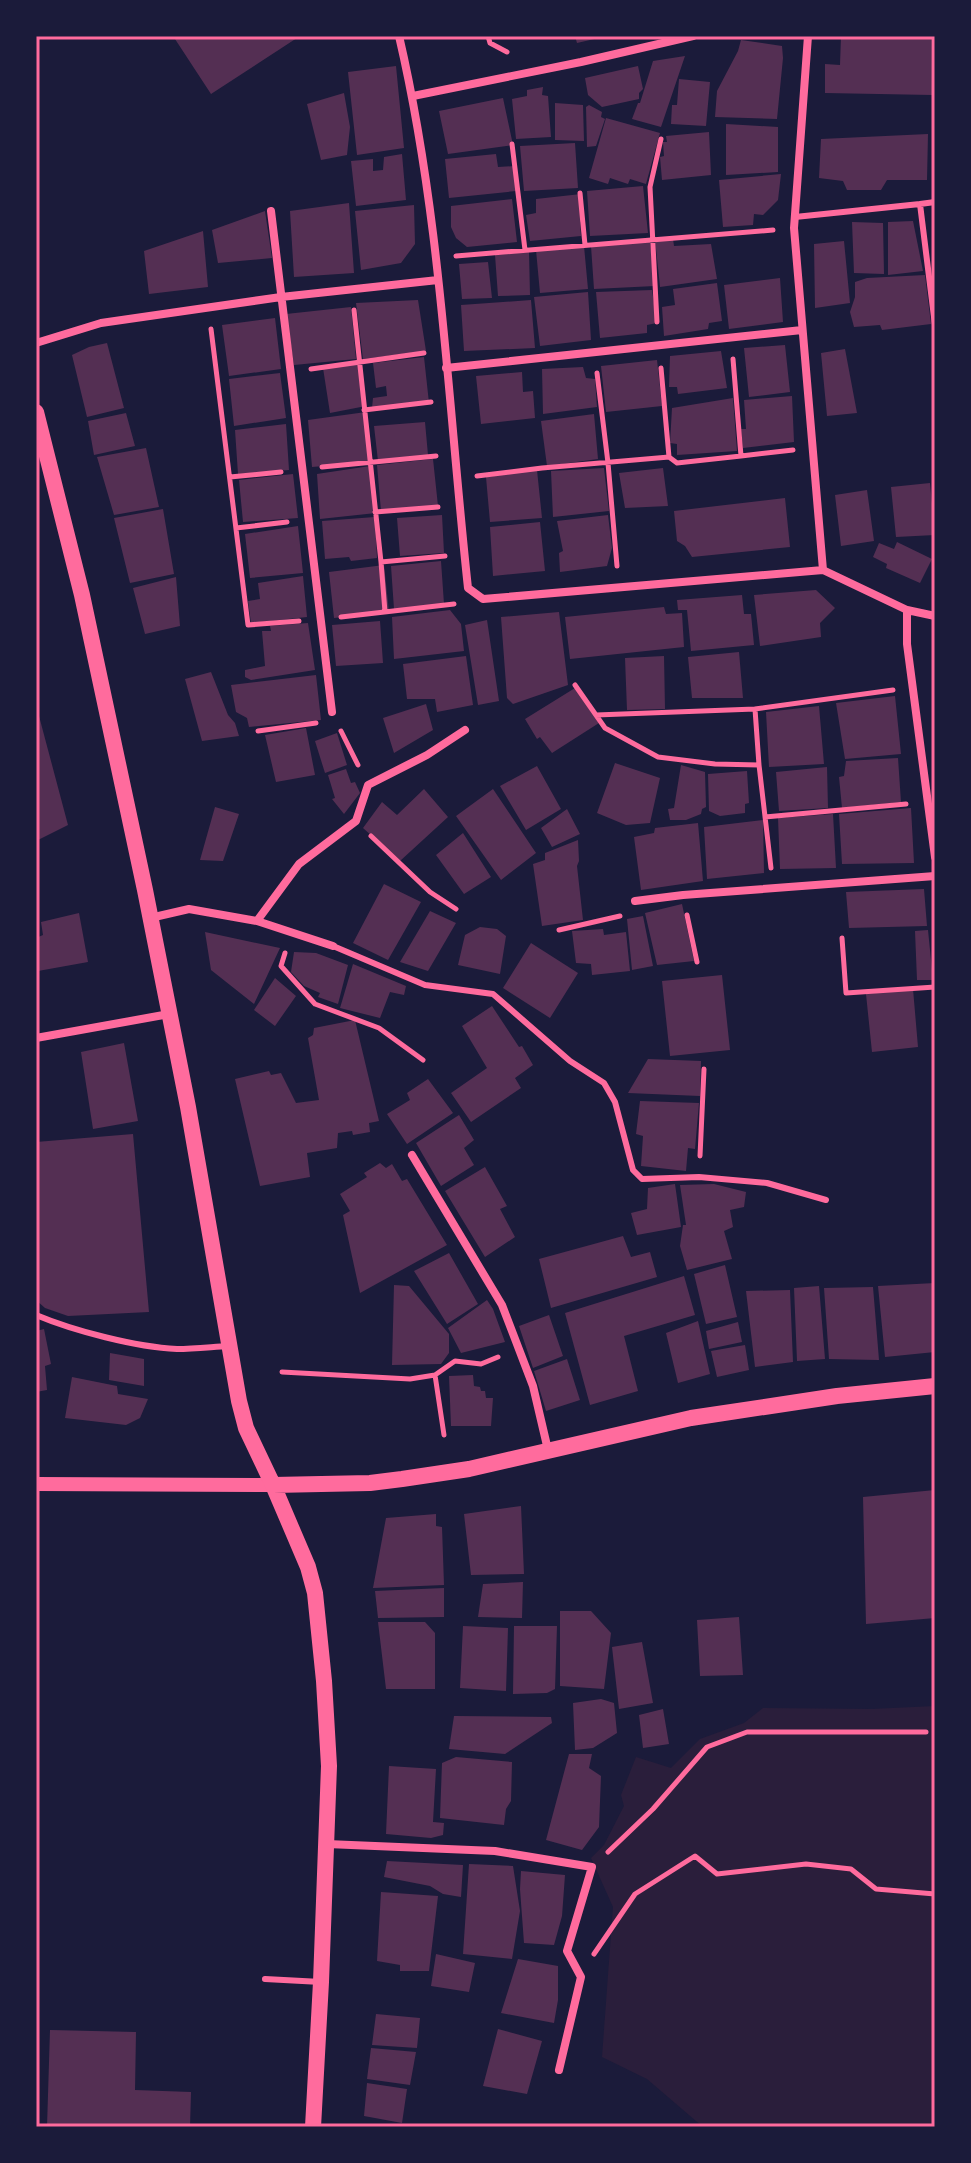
<svg xmlns="http://www.w3.org/2000/svg" width="971" height="2163" font-family="'Source Sans 3',sans-serif">
<rect width="100%" height="100%" fill="#1b1b3a"/>
<path fill="#2a1e3b" d="M 935,1706 L 935,2127 L 703,2127 L 647,2079 L 602,2057 L 613,1907 L 591,1858 L 604,1845 L 624,1806 L 621,1795 L 636,1757 L 671,1768 L 700,1739 L 744,1723 L 763,1708 L 872,1709 Z"/>
<path fill="#542f53" d="M 180,36 L 300,36 L 211,94 L 175,39 Z
M 575,36 L 603,36 L 603,37 L 577,43 Z
M 841,36 L 931,36 L 932,95 L 825,93 L 825,64 L 840,65 Z
M 741,40 L 782,46 L 783,58 L 777,119 L 715,117 L 717,91 L 738,51 Z
M 685,56 L 661,127 L 632,119 L 638,103 L 640,103 L 653,61 Z
M 396,66 L 404,148 L 357,155 L 348,72 Z
M 638,66 L 643,89 L 639,93 L 639,99 L 602,107 L 588,95 L 585,78 Z
M 679,79 L 710,82 L 706,126 L 671,124 L 672,105 L 677,105 Z
M 543,87 L 542,95 L 548,96 L 551,137 L 516,139 L 512,99 L 527,96 L 527,90 Z
M 344,93 L 350,127 L 347,155 L 321,160 L 307,104 Z
M 503,98 L 513,145 L 448,154 L 439,111 Z
M 555,103 L 583,105 L 584,141 L 555,140 Z
M 589,105 L 602,112 L 601,117 L 605,119 L 596,146 L 587,147 L 586,107 Z
M 606,118 L 660,133 L 646,184 L 630,179 L 628,184 L 610,178 L 608,184 L 589,178 Z
M 726,124 L 778,127 L 778,172 L 726,175 Z
M 709,132 L 711,175 L 662,180 L 660,157 L 664,156 L 663,142 L 667,142 L 666,136 Z
M 928,134 L 927,180 L 887,180 L 881,190 L 847,190 L 843,181 L 819,178 L 821,139 Z
M 575,143 L 578,188 L 524,191 L 520,146 Z
M 402,154 L 406,200 L 356,206 L 351,161 L 373,159 L 373,171 L 383,170 L 384,157 Z
M 496,154 L 498,167 L 515,166 L 516,191 L 449,198 L 445,159 Z
M 781,174 L 778,200 L 763,215 L 754,214 L 753,225 L 723,227 L 719,180 Z
M 643,186 L 648,233 L 590,236 L 587,191 Z
M 581,194 L 584,219 L 580,222 L 581,236 L 530,241 L 526,215 L 536,213 L 536,199 Z
M 512,199 L 517,242 L 467,247 L 456,238 L 451,227 L 451,206 Z
M 349,203 L 354,273 L 294,277 L 290,211 Z
M 414,205 L 415,244 L 401,263 L 361,270 L 355,211 Z
M 265,211 L 272,258 L 218,263 L 212,230 Z
M 913,221 L 923,271 L 888,275 L 888,222 Z
M 852,222 L 883,223 L 884,274 L 854,273 Z
M 203,231 L 208,287 L 149,294 L 144,251 Z
M 655,239 L 673,239 L 674,246 L 711,244 L 717,279 L 660,287 Z
M 844,241 L 850,303 L 815,308 L 814,244 Z
M 650,242 L 655,286 L 594,289 L 591,246 Z
M 584,246 L 588,289 L 540,293 L 536,250 Z
M 529,252 L 530,295 L 498,296 L 495,255 Z
M 488,262 L 492,298 L 462,299 L 459,264 Z
M 925,275 L 931,324 L 882,330 L 880,325 L 854,327 L 850,312 L 855,297 L 855,282 L 867,278 Z
M 780,278 L 783,322 L 729,329 L 724,285 Z
M 717,283 L 722,321 L 709,323 L 708,329 L 664,336 L 662,307 L 675,305 L 673,289 Z
M 652,290 L 657,323 L 647,325 L 647,333 L 600,338 L 596,292 Z
M 588,292 L 591,340 L 540,346 L 534,297 Z
M 418,300 L 426,351 L 363,359 L 356,303 Z
M 531,300 L 535,348 L 464,351 L 461,305 Z
M 351,307 L 356,359 L 294,365 L 286,314 Z
M 275,318 L 281,369 L 229,376 L 222,325 Z
M 107,343 L 124,408 L 87,417 L 72,355 L 89,347 Z
M 785,345 L 790,392 L 749,397 L 744,348 Z
M 845,349 L 857,413 L 827,416 L 821,353 Z
M 721,351 L 727,388 L 678,394 L 677,387 L 669,387 L 670,356 Z
M 424,357 L 429,403 L 372,408 L 373,398 L 387,396 L 386,386 L 376,388 L 373,363 Z
M 657,360 L 662,406 L 606,412 L 601,366 Z
M 361,362 L 366,406 L 330,413 L 323,368 Z
M 583,367 L 586,378 L 595,379 L 597,407 L 543,414 L 542,369 Z
M 522,372 L 523,392 L 533,391 L 535,418 L 481,424 L 476,376 Z
M 280,373 L 286,418 L 234,426 L 229,379 Z
M 792,396 L 794,442 L 743,448 L 741,429 L 746,429 L 744,400 Z
M 733,398 L 737,451 L 677,455 L 677,444 L 670,443 L 672,408 Z
M 366,412 L 372,462 L 312,467 L 308,420 Z
M 126,413 L 135,446 L 94,455 L 88,421 Z
M 594,414 L 598,459 L 547,466 L 541,421 Z
M 425,422 L 428,455 L 378,461 L 374,426 Z
M 286,424 L 289,470 L 238,474 L 235,430 Z
M 146,448 L 159,507 L 114,515 L 97,457 Z
M 433,459 L 438,506 L 381,511 L 377,465 Z
M 370,466 L 376,513 L 320,519 L 317,474 Z
M 604,468 L 609,511 L 553,517 L 551,471 Z
M 663,468 L 668,506 L 625,508 L 619,473 Z
M 537,470 L 542,518 L 490,522 L 486,477 Z
M 293,474 L 298,518 L 243,522 L 239,480 Z
M 930,483 L 935,535 L 896,537 L 891,487 Z
M 867,490 L 874,541 L 841,546 L 835,495 Z
M 785,498 L 790,547 L 692,557 L 685,546 L 677,541 L 674,511 Z
M 163,509 L 174,574 L 130,583 L 114,518 Z
M 442,515 L 444,553 L 400,556 L 397,518 Z
M 608,515 L 612,548 L 607,566 L 560,572 L 559,553 L 563,551 L 557,521 Z
M 375,517 L 377,558 L 351,561 L 349,557 L 325,559 L 322,521 Z
M 540,522 L 545,571 L 493,576 L 490,527 Z
M 298,526 L 303,573 L 250,578 L 245,534 Z
M 897,542 L 932,559 L 920,583 L 886,568 L 887,564 L 873,557 L 879,543 L 894,549 Z
M 441,561 L 444,604 L 394,609 L 391,566 Z
M 384,565 L 389,612 L 334,618 L 329,572 Z
M 303,576 L 307,617 L 251,623 L 248,601 L 260,599 L 258,583 Z
M 176,577 L 180,626 L 145,634 L 133,588 Z
M 816,590 L 835,608 L 820,623 L 821,637 L 760,646 L 754,595 Z
M 742,595 L 744,614 L 751,614 L 754,645 L 691,651 L 687,610 L 678,610 L 677,600 Z
M 664,607 L 666,614 L 682,613 L 684,647 L 570,659 L 565,617 Z
M 450,610 L 461,624 L 464,651 L 394,659 L 392,617 Z
M 559,612 L 568,685 L 513,704 L 507,698 L 501,617 Z
M 487,620 L 499,701 L 478,705 L 465,625 Z
M 380,621 L 383,663 L 336,666 L 332,625 Z
M 308,623 L 315,670 L 251,680 L 245,677 L 245,670 L 265,666 L 262,631 L 271,631 L 270,626 Z
M 739,652 L 743,698 L 692,698 L 688,657 Z
M 466,656 L 473,705 L 437,712 L 435,699 L 407,699 L 403,664 Z
M 664,656 L 665,709 L 627,710 L 625,658 Z
M 211,672 L 228,715 L 235,723 L 239,736 L 202,741 L 185,679 Z
M 316,675 L 321,720 L 249,727 L 247,718 L 236,712 L 231,685 Z
M 575,688 L 599,723 L 552,753 L 540,737 L 537,739 L 525,719 Z
M 895,696 L 901,754 L 845,759 L 836,703 Z
M 426,704 L 433,730 L 394,753 L 383,718 Z
M 819,706 L 824,764 L 769,767 L 766,712 Z
M 36,715 L 39,716 L 68,825 L 36,841 Z
M 306,728 L 315,775 L 276,782 L 265,735 Z
M 337,733 L 347,765 L 325,773 L 315,741 Z
M 898,758 L 901,802 L 842,808 L 839,777 L 844,776 L 846,761 Z
M 615,763 L 660,778 L 650,823 L 626,825 L 597,813 Z
M 681,765 L 705,772 L 706,807 L 702,809 L 701,814 L 686,820 L 670,820 L 668,809 L 674,808 Z
M 537,766 L 561,809 L 526,830 L 500,786 Z
M 827,767 L 828,808 L 779,811 L 776,772 Z
M 346,769 L 351,783 L 355,782 L 360,793 L 344,814 L 332,799 L 335,798 L 328,775 Z
M 747,771 L 749,803 L 745,804 L 745,813 L 720,816 L 709,811 L 708,774 Z
M 424,789 L 448,817 L 400,861 L 363,828 L 382,802 L 397,815 Z
M 493,789 L 536,853 L 501,880 L 456,816 Z
M 215,807 L 239,814 L 223,861 L 200,860 Z
M 911,808 L 914,863 L 842,864 L 839,814 Z
M 567,809 L 580,834 L 552,847 L 541,828 Z
M 833,814 L 836,868 L 780,869 L 778,818 Z
M 763,820 L 764,873 L 707,879 L 704,827 Z
M 698,823 L 703,881 L 641,890 L 634,837 L 654,833 L 655,828 Z
M 463,833 L 491,877 L 464,894 L 436,855 Z
M 578,840 L 579,861 L 577,866 L 583,920 L 542,926 L 533,864 L 545,860 L 545,853 Z
M 384,884 L 421,902 L 388,960 L 353,943 Z
M 924,889 L 927,926 L 849,928 L 846,892 Z
M 682,904 L 694,961 L 657,965 L 645,913 Z
M 430,911 L 456,923 L 428,971 L 400,962 Z
M 79,913 L 88,962 L 38,971 L 36,965 L 36,938 L 43,935 L 41,922 Z
M 643,916 L 653,966 L 632,970 L 627,919 Z
M 480,927 L 497,929 L 506,936 L 500,974 L 458,965 L 465,935 Z
M 603,929 L 604,935 L 626,932 L 630,971 L 592,975 L 591,964 L 576,963 L 572,931 Z
M 928,930 L 933,980 L 917,980 L 915,931 Z
M 205,932 L 280,948 L 254,1004 L 211,970 Z
M 531,943 L 578,973 L 550,1018 L 503,988 Z
M 294,952 L 316,953 L 348,965 L 338,1004 L 318,997 L 320,993 L 304,986 L 291,972 Z
M 353,964 L 406,986 L 404,995 L 390,992 L 380,1018 L 340,1008 Z
M 722,975 L 730,1050 L 670,1056 L 662,981 Z
M 275,978 L 296,996 L 275,1026 L 254,1010 Z
M 913,989 L 918,1047 L 872,1052 L 866,994 Z
M 492,1006 L 519,1047 L 522,1046 L 533,1065 L 515,1078 L 521,1088 L 471,1122 L 451,1093 L 487,1068 L 462,1026 Z
M 355,1020 L 379,1121 L 369,1123 L 370,1132 L 353,1135 L 352,1131 L 338,1133 L 337,1148 L 307,1153 L 310,1177 L 260,1186 L 235,1079 L 269,1071 L 271,1075 L 281,1073 L 296,1103 L 319,1100 L 308,1038 L 313,1035 L 314,1028 Z
M 124,1043 L 138,1121 L 93,1129 L 81,1052 Z
M 648,1059 L 701,1061 L 700,1096 L 628,1093 Z
M 428,1079 L 453,1113 L 407,1144 L 387,1114 L 410,1100 L 407,1093 Z
M 640,1101 L 699,1103 L 695,1149 L 688,1148 L 686,1171 L 641,1166 L 643,1136 L 636,1134 Z
M 459,1115 L 474,1140 L 464,1148 L 474,1165 L 441,1186 L 416,1143 Z
M 133,1134 L 149,1312 L 68,1316 L 45,1308 L 36,1300 L 36,1142 Z
M 380,1163 L 386,1168 L 392,1164 L 402,1181 L 407,1179 L 447,1245 L 360,1293 L 343,1215 L 350,1211 L 340,1194 L 367,1177 L 364,1173 Z
M 485,1167 L 507,1206 L 500,1209 L 515,1237 L 485,1257 L 445,1191 Z
M 675,1184 L 681,1227 L 637,1235 L 631,1213 L 647,1209 L 648,1188 Z
M 714,1184 L 746,1192 L 744,1207 L 730,1210 L 733,1227 L 724,1231 L 732,1259 L 687,1270 L 680,1246 L 683,1225 L 686,1225 L 680,1185 Z
M 623,1236 L 631,1257 L 650,1252 L 657,1277 L 551,1308 L 539,1259 Z
M 449,1253 L 478,1304 L 447,1324 L 414,1271 Z
M 725,1265 L 737,1317 L 706,1324 L 694,1274 Z
M 684,1276 L 695,1315 L 624,1336 L 638,1391 L 590,1405 L 565,1313 Z
M 935,1283 L 935,1352 L 885,1357 L 878,1286 Z
M 394,1285 L 409,1286 L 449,1334 L 449,1353 L 441,1364 L 392,1365 Z
M 819,1286 L 825,1359 L 797,1361 L 794,1288 Z
M 873,1287 L 879,1360 L 829,1359 L 824,1288 Z
M 790,1290 L 793,1362 L 755,1367 L 746,1291 Z
M 487,1300 L 493,1309 L 505,1342 L 461,1353 L 448,1328 Z
M 549,1315 L 563,1356 L 533,1368 L 519,1326 Z
M 698,1321 L 710,1374 L 678,1383 L 666,1333 Z
M 738,1322 L 742,1342 L 709,1349 L 706,1331 Z
M 44,1329 L 51,1364 L 45,1366 L 47,1390 L 36,1392 L 36,1331 Z
M 745,1345 L 749,1370 L 717,1377 L 711,1351 Z
M 110,1353 L 144,1359 L 144,1386 L 109,1380 Z
M 567,1359 L 580,1400 L 546,1411 L 534,1371 Z
M 473,1375 L 474,1386 L 480,1387 L 481,1391 L 485,1391 L 486,1398 L 493,1398 L 491,1426 L 451,1426 L 449,1376 Z
M 72,1377 L 117,1386 L 118,1394 L 148,1399 L 140,1418 L 126,1425 L 65,1418 Z
M 935,1490 L 935,1618 L 866,1624 L 863,1497 Z
M 521,1506 L 524,1574 L 471,1575 L 464,1514 Z
M 436,1514 L 436,1526 L 442,1527 L 444,1585 L 373,1588 L 386,1518 Z
M 523,1582 L 522,1618 L 478,1617 L 483,1584 Z
M 444,1588 L 444,1617 L 378,1618 L 375,1591 Z
M 560,1611 L 591,1611 L 611,1633 L 604,1689 L 560,1686 Z
M 739,1617 L 743,1675 L 700,1676 L 697,1620 Z
M 378,1622 L 425,1622 L 435,1633 L 435,1689 L 386,1689 Z
M 463,1626 L 508,1628 L 506,1691 L 460,1688 Z
M 514,1626 L 557,1626 L 555,1689 L 547,1693 L 513,1694 Z
M 642,1642 L 653,1703 L 619,1709 L 612,1647 Z
M 601,1699 L 614,1703 L 617,1733 L 593,1748 L 575,1750 L 573,1703 Z
M 663,1709 L 669,1744 L 643,1748 L 639,1715 Z
M 454,1716 L 551,1717 L 552,1723 L 505,1754 L 449,1749 Z
M 569,1754 L 592,1754 L 589,1768 L 601,1776 L 599,1827 L 582,1850 L 546,1840 Z
M 456,1757 L 512,1762 L 511,1801 L 506,1809 L 504,1825 L 440,1818 L 442,1763 Z
M 389,1766 L 436,1769 L 433,1822 L 444,1823 L 443,1835 L 431,1838 L 386,1834 Z
M 387,1861 L 463,1865 L 461,1897 L 443,1894 L 430,1886 L 384,1877 Z
M 469,1864 L 513,1866 L 520,1911 L 512,1959 L 463,1954 Z
M 521,1871 L 565,1875 L 562,1916 L 554,1945 L 524,1943 L 520,1889 Z
M 381,1892 L 438,1896 L 429,1971 L 400,1971 L 400,1965 L 377,1961 Z
M 436,1954 L 475,1963 L 469,1992 L 431,1986 Z
M 518,1959 L 558,1966 L 558,2000 L 554,2023 L 501,2013 Z
M 376,2014 L 420,2018 L 417,2048 L 372,2045 Z
M 498,2029 L 542,2041 L 527,2094 L 483,2086 Z
M 50,2030 L 136,2032 L 135,2090 L 191,2092 L 190,2127 L 47,2127 Z
M 371,2048 L 416,2052 L 410,2085 L 367,2079 Z
M 367,2083 L 407,2089 L 402,2123 L 364,2116 Z"/>
<g fill="none" stroke-linecap="round" stroke-linejoin="round">
<path stroke="#ff6b9d" stroke-width="5" d="M 488,36 L 490,43 L 507,52
M 512,144 L 525,250
M 580,193 L 585,245
M 456,256 L 773,230
M 354,310 L 381,562 L 445,556
M 657,322 L 650,187 L 661,139
M 211,329 L 248,625 L 299,621
M 733,359 L 741,456 L 793,450
M 311,369 L 424,353
M 597,373 L 608,463 L 617,566
M 364,410 L 431,402
M 669,457 L 677,463 L 741,456
M 322,467 L 436,456
M 477,476 L 542,468 L 669,457 L 661,368
M 230,477 L 281,472
M 375,512 L 438,507
M 236,528 L 287,522
M 381,562 L 385,612
M 341,617 L 454,604
M 575,685 L 605,728 L 658,757 L 715,764 L 759,765 L 771,868
M 755,709 L 893,690
M 596,715 L 755,709 L 759,765
M 258,731 L 316,723
M 341,731 L 358,765
M 765,817 L 906,804
M 371,836 L 430,892 L 456,909
M 687,915 L 697,962
M 559,930 L 620,916
M 842,938 L 846,993 L 935,987
M 285,953 L 281,966 L 315,1004 L 379,1028 L 423,1060
M 700,1156 L 704,1069
M 282,1372 L 410,1379 L 435,1375 L 455,1361 L 481,1364 L 498,1357
M 435,1375 L 444,1435
M 608,1852 L 653,1809 L 707,1747 L 747,1732 L 926,1732
M 594,1954 L 635,1894 L 695,1856 L 717,1874 L 806,1864 L 851,1869 L 876,1889 L 935,1894"/>
<path stroke="#ff6b9d" stroke-width="6" d="M 920,204 L 935,202
M 795,217 L 920,204 L 935,325
M 333,946 L 425,985 L 493,994 L 570,1061 L 604,1083 L 615,1102 L 633,1170 L 642,1179 L 699,1177 L 767,1183 L 826,1200
M 36,1315 C 74,1331 136,1347 177,1349 C 194,1349 211,1347 228,1346
M 265,1979 L 321,1982"/>
<path stroke="#ff6b9d" stroke-width="8" d="M 399,36 C 441,216 448,405 468,588 L 483,599 L 823,570 L 907,610 L 907,644 L 935,857
M 808,36 L 794,228 L 823,570
M 413,96 L 581,62 L 693,36
M 271,211 L 332,712
M 36,343 L 101,323 L 281,297 L 438,280
M 446,368 L 802,330
M 907,610 L 935,616
M 635,901 L 683,895 L 935,876
M 150,918 L 189,909 L 257,921 L 299,864 L 356,821 L 368,785 L 427,755 L 465,730
M 257,921 L 333,946
M 36,1038 L 169,1014
M 412,1155 L 502,1305 L 533,1386 L 548,1450
M 327,1844 L 495,1851 L 592,1867 L 567,1951 L 581,1977 L 559,2070"/>
<path stroke="#ff6b9d" stroke-width="14" d="M 36,1484 L 273,1485"/>
<path stroke="#ff6b9d" stroke-width="16" d="M 36,412 L 82,595 L 145,890 L 188,1107 L 239,1401 L 246,1428 L 273,1485 L 308,1567 L 315,1593 L 324,1681 L 329,1766 L 321,1982 L 313,2127
M 273,1485 L 370,1483 L 402,1479 L 469,1469 L 691,1418 L 837,1396 L 935,1386"/>
</g>
<rect width="971" height="2163" fill="none" stroke="#1b1b3a" stroke-width="76"/>
<rect x="38" y="38" width="895" height="2087" fill="none" stroke="#ff6b9d" stroke-width="3"/>
</svg>
